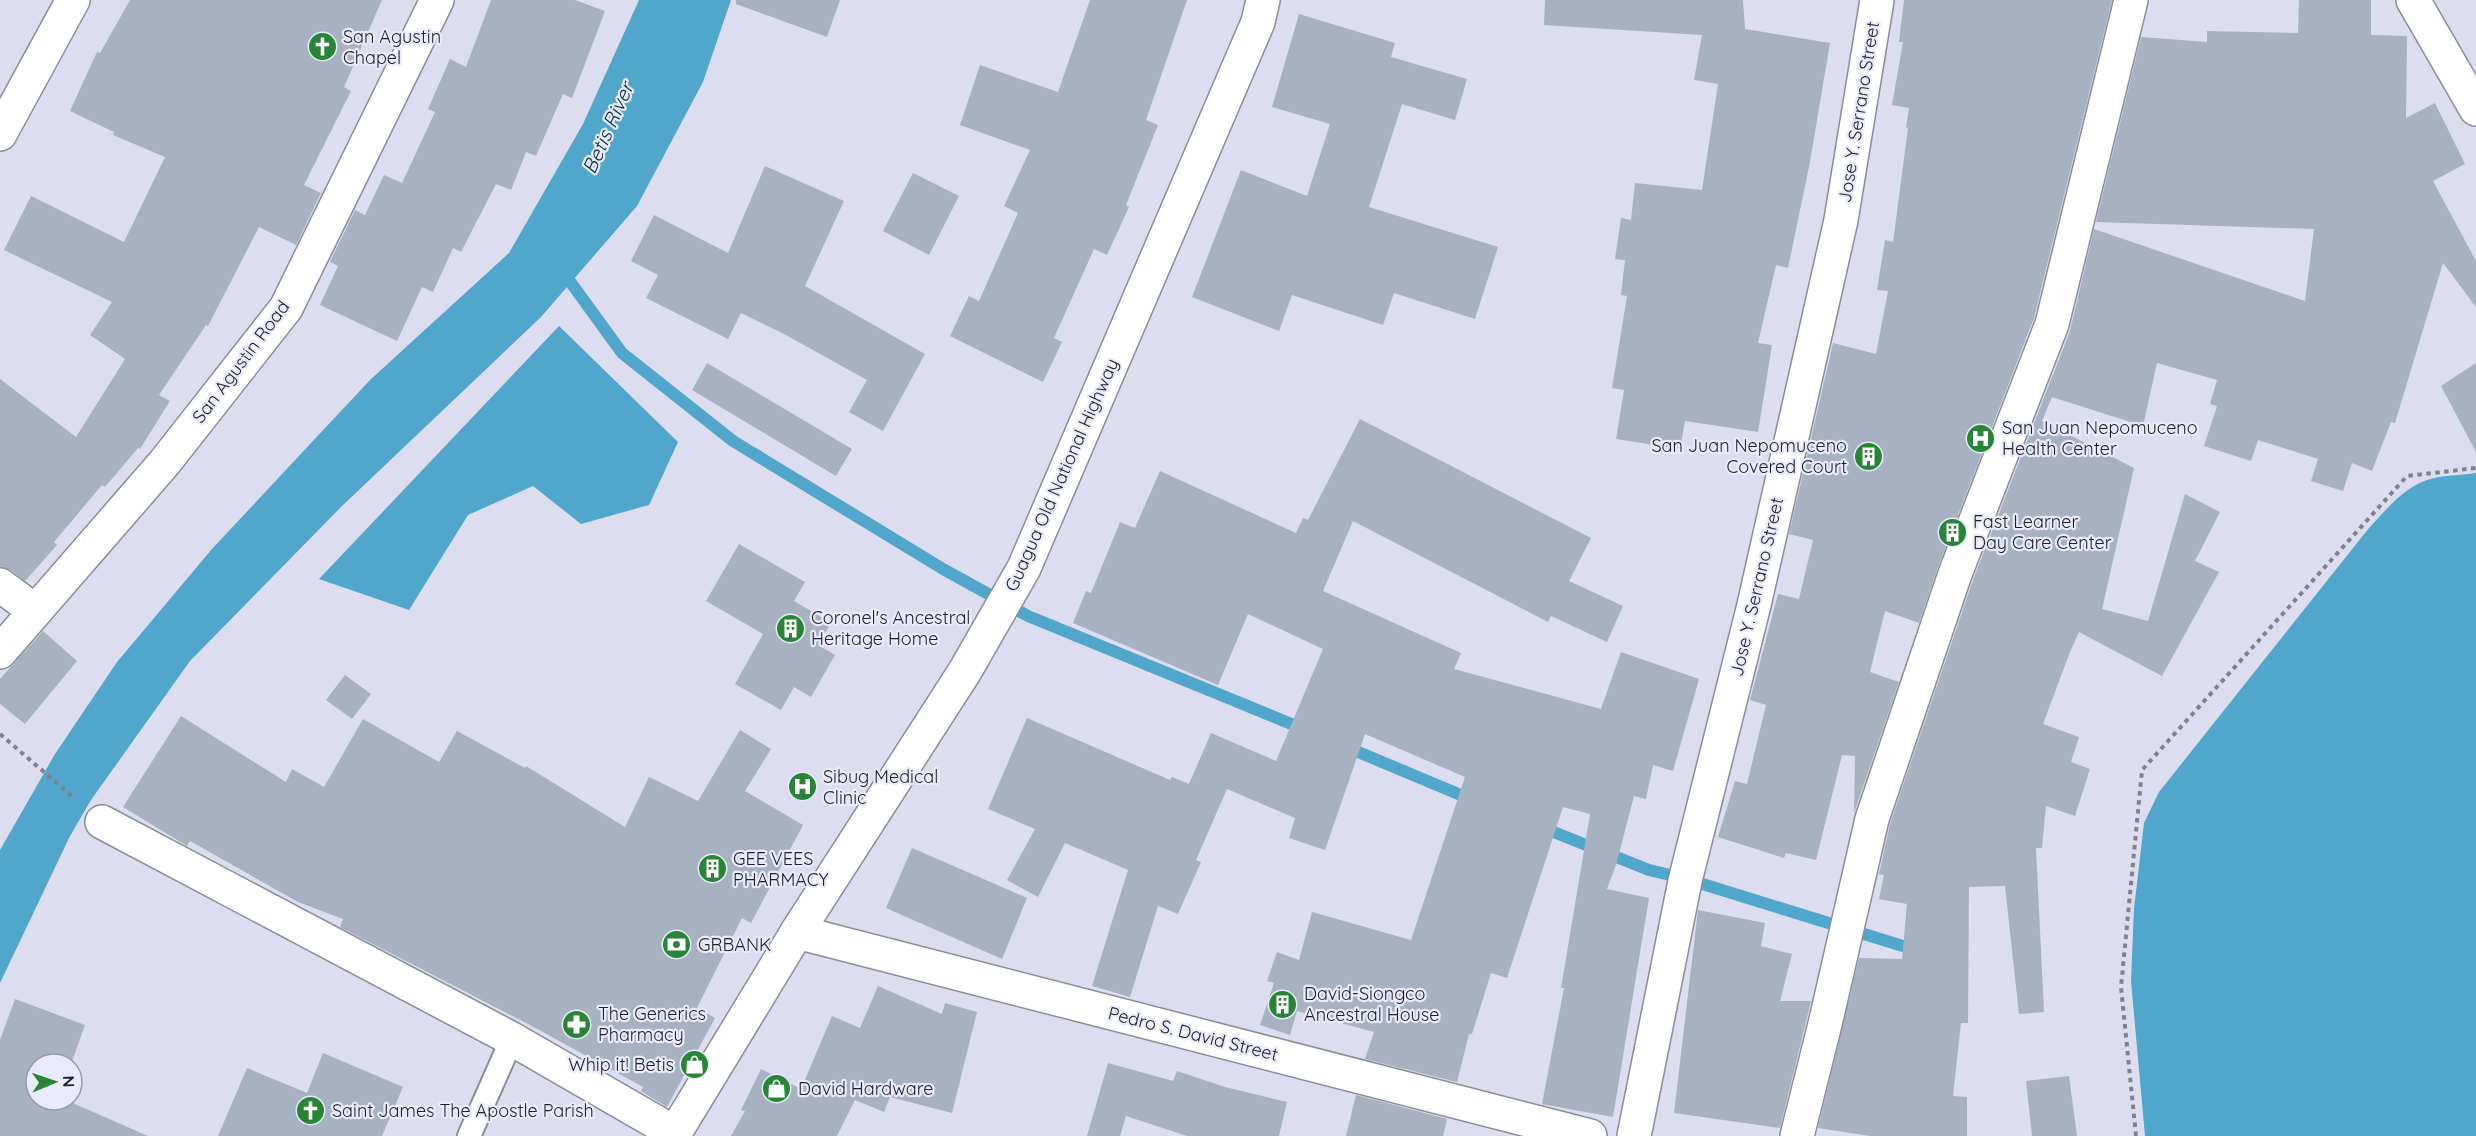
<svg xmlns="http://www.w3.org/2000/svg" width="2476" height="1136" font-family="Quicksand,sans-serif">
<rect width="100%" height="100%" fill="#dcddee"/>
<path fill="#50a7cb" d="M 639,0 L 731,0 L 703,82 L 637,206 L 541,317 L 342,506 L 190,661 L 91,800 L 70,836 L 0,983 L 0,850 L 55,754 L 117,662 L 212,549 L 370,380 L 509,253 L 583,124 Z
M 559,326 L 678,442 L 649,505 L 581,524 L 533,486 L 468,515 L 409,610 L 319,579 Z
M 2476,473 L 2476,1136 L 2145,1136 L 2131,981 L 2134,909 L 2144,823 L 2159,792 L 2369,528 C 2387,509 2406,484 2434,478 C 2447,475 2462,475 2476,473 Z"/>
<g fill="none" stroke-linecap="round" stroke-linejoin="round">
<path stroke="#50a7cb" stroke-width="12" d="M 561,269 L 622,353 L 733,441 L 943,569 L 1028,616 L 1306,730
M 1344,746 L 1475,801
M 1541,827 L 1649,870 L 1683,878
M 1696,882 L 1919,951"/>
</g>
<path fill="#a7b2c0" d="M 130,0 L 382,0 L 344,87 L 351,91 L 304,185 L 321,193 L 296,245 L 259,227 L 208,326 L 206,325 L 159,395 L 170,401 L 140,449 L 138,448 L 105,487 L 102,485 L 54,542 L 57,545 L 25,581 L 11,570 L 0,567 L 0,379 L 76,437 L 125,359 L 90,335 L 112,302 L 4,250 L 31,196 L 124,242 L 165,157 L 113,135 L 114,132 L 70,111 L 97,52 L 100,53 Z
M 491,0 L 575,0 L 605,11 L 572,98 L 563,94 L 536,156 L 526,152 L 511,190 L 496,184 L 461,252 L 453,248 L 433,292 L 422,287 L 397,341 L 320,305 L 338,266 L 330,262 L 355,210 L 365,215 L 384,175 L 402,183 L 435,112 L 428,109 L 450,59 L 466,67 Z
M 736,0 L 840,0 L 827,37 L 736,4 Z
M 1090,0 L 1187,0 L 1146,120 L 1158,125 L 1126,205 L 1129,207 L 1107,255 L 1094,249 L 1054,338 L 1062,342 L 1043,382 L 950,336 L 969,296 L 979,301 L 1018,213 L 1004,206 L 1030,150 L 960,125 L 980,65 L 1058,92 Z
M 1545,0 L 1743,0 L 1745,29 L 1830,43 L 1810,162 L 1788,268 L 1776,265 L 1758,343 L 1772,345 L 1758,432 L 1685,421 L 1680,449 L 1616,439 L 1624,390 L 1612,388 L 1627,296 L 1621,295 L 1625,260 L 1615,259 L 1621,218 L 1631,220 L 1635,183 L 1702,190 L 1718,84 L 1694,80 L 1702,35 L 1544,25 Z
M 1904,0 L 2112,0 L 2034,318 L 1938,567 L 1919,623 L 1885,611 L 1870,672 L 1899,682 L 1854,813 L 1855,756 L 1842,755 L 1816,860 L 1786,853 L 1784,858 L 1718,837 L 1735,781 L 1747,784 L 1766,705 L 1750,700 L 1778,594 L 1799,599 L 1813,540 L 1789,534 L 1833,343 L 1876,354 L 1888,291 L 1877,290 L 1885,240 L 1893,242 L 1908,128 L 1906,127 L 1909,108 L 1892,105 L 1903,42 L 1899,42 Z
M 2299,0 L 2371,0 L 2371,35 L 2407,36 L 2406,118 L 2435,103 L 2465,164 L 2433,181 L 2476,261 L 2476,307 L 2443,263 L 2395,423 L 2391,422 L 2372,471 L 2352,463 L 2343,491 L 2311,481 L 2318,459 L 2258,440 L 2251,461 L 2204,446 L 2217,406 L 2210,404 L 2217,380 L 2157,363 L 2143,426 L 2052,397 L 2042,421 L 2134,468 L 2102,609 L 2148,621 L 2185,494 L 2220,512 L 2195,561 L 2219,572 L 2162,676 L 2079,632 L 2070,652 L 2043,724 L 2079,737 L 2071,762 L 2090,769 L 2075,816 L 2046,806 L 2042,848 L 2036,848 L 2044,1012 L 2019,1014 L 2005,886 L 1969,887 L 1968,1023 L 1961,1023 L 1953,1096 L 1967,1097 L 1967,1136 L 1870,1136 L 1818,1128 L 1859,958 L 1902,959 L 1907,904 L 1879,899 L 1884,875 L 1879,874 L 1890,824 L 1973,580 L 2070,331 L 2094,229 L 2305,301 L 2314,229 L 2096,222 L 2141,37 L 2207,42 L 2207,31 L 2298,33 Z
M 1299,14 L 1395,43 L 1391,57 L 1467,79 L 1455,120 L 1402,104 L 1369,207 L 1498,247 L 1475,319 L 1394,293 L 1383,325 L 1292,295 L 1279,331 L 1192,297 L 1241,170 L 1307,196 L 1330,124 L 1272,107 Z
M 765,166 L 844,201 L 805,286 L 925,354 L 883,431 L 849,412 L 867,380 L 784,334 L 741,313 L 728,339 L 646,298 L 658,275 L 631,261 L 654,215 L 728,253 Z
M 913,173 L 959,196 L 929,255 L 883,231 Z
M 707,363 L 852,449 L 836,476 L 692,390 Z
M 2476,363 L 2476,452 L 2441,386 Z
M 1360,419 L 1591,538 L 1569,581 L 1623,606 L 1607,642 L 1551,616 L 1548,622 L 1353,521 L 1323,591 L 1461,653 L 1454,669 L 1601,709 L 1621,652 L 1699,679 L 1673,771 L 1653,765 L 1646,799 L 1634,796 L 1616,865 L 1607,889 L 1649,898 L 1613,1117 L 1542,1104 L 1564,988 L 1561,988 L 1590,814 L 1563,807 L 1507,978 L 1491,973 L 1472,1034 L 1469,1034 L 1457,1082 L 1365,1059 L 1374,1032 L 1297,1011 L 1290,1035 L 1260,1025 L 1274,983 L 1267,981 L 1277,952 L 1299,960 L 1312,912 L 1411,940 L 1465,777 L 1365,734 L 1325,850 L 1289,838 L 1295,818 L 1227,789 L 1196,860 L 1201,862 L 1178,914 L 1158,906 L 1130,997 L 1092,986 L 1128,870 L 1065,843 L 1038,897 L 1007,880 L 1035,829 L 988,809 L 1027,718 L 1170,780 L 1172,777 L 1189,784 L 1211,733 L 1276,761 L 1323,649 L 1248,614 L 1218,685 L 1073,623 L 1086,591 L 1091,593 L 1120,522 L 1135,528 L 1160,471 L 1296,533 L 1303,518 L 1308,520 Z
M 739,544 L 805,582 L 794,601 L 831,623 L 818,645 L 835,655 L 811,697 L 794,687 L 781,710 L 735,684 L 763,634 L 706,601 Z
M 43,631 L 77,661 L 25,724 L 0,704 L 0,679 Z
M 345,675 L 371,694 L 352,719 L 326,700 Z
M 181,716 L 286,782 L 292,769 L 324,787 L 363,719 L 439,762 L 457,731 L 525,768 L 526,766 L 625,827 L 649,777 L 698,801 L 740,730 L 771,749 L 745,791 L 803,825 L 751,923 L 742,918 L 697,1008 L 715,1018 L 667,1107 L 641,1091 L 643,1087 L 530,1025 L 340,927 L 343,919 L 298,902 L 190,841 L 187,846 L 123,807 Z
M 912,848 L 1027,898 L 1002,959 L 886,908 Z
M 1698,910 L 1765,923 L 1761,946 L 1792,954 L 1780,1001 L 1811,1001 L 1780,1128 L 1674,1113 Z
M 878,986 L 942,1014 L 945,1003 L 977,1012 L 952,1113 L 890,1097 L 884,1112 L 855,1100 L 837,1136 L 731,1136 L 745,1111 L 741,1110 L 761,1069 L 801,1089 L 832,1016 L 860,1028 Z
M 15,999 L 85,1025 L 71,1064 L 36,1064 L 36,1100 L 66,1100 L 148,1136 L 0,1136 L 0,1040 Z
M 323,1053 L 403,1087 L 382,1136 L 218,1136 L 247,1068 L 307,1093 Z
M 1108,1063 L 1173,1081 L 1177,1071 L 1225,1087 L 1287,1102 L 1279,1136 L 1187,1136 L 1126,1116 L 1120,1136 L 1087,1136 Z
M 2069,1076 L 2077,1136 L 2032,1136 L 2026,1081 Z
M 1356,1095 L 1447,1119 L 1443,1136 L 1346,1136 Z"/>
<g fill="none" stroke-linecap="round" stroke-linejoin="round">
<defs>
<path id="lane" d="M 469,1136 L 512,1039"/>
<path id="street" d="M 2413,0 L 2476,109
M 0,134 L 73,0
M 0,585 L 35,611
M 102,822 L 512,1039 L 675,1133
M 797,932 L 1590,1136
M 1634,1136 L 1685,881 L 1754,605 L 1841,220 L 1877,0
M 1797,1136 L 1826,1020 L 1872,819 L 1955,574 L 2052,324 L 2131,0"/>
<path id="secondary" d="M 0,652 L 165,462 L 286,308 L 437,0
M 673,1136 L 797,932 L 965,671 L 1024,568 L 1258,22 L 1263,0"/>
</defs>
<use href="#lane" stroke="#8a8c9b" stroke-width="26"/>
<use href="#street" stroke="#8a8c9b" stroke-width="36"/>
<use href="#secondary" stroke="#8a8c9b" stroke-width="36"/>
<path stroke="#80818d" stroke-width="4" stroke-dasharray="4.5 4.5" stroke-linecap="butt" d="M 0,734 L 74,798
M 2136,1136 L 2121,987 L 2142,770 L 2407,476 L 2476,468"/>
<use href="#lane" stroke="#fff" stroke-width="22"/>
<use href="#street" stroke="#fff" stroke-width="33"/>
<use href="#secondary" stroke="#fff" stroke-width="33"/>
</g>
<defs>
<symbol id="church-disc" viewBox="-11 -11 22 22"><circle r="9.5" fill="#288536" stroke="#e9eafc"/><path d="M-1.2-6h2.4v3.5h3.3v2.4h-3.3V6h-2.4V-.1h-3.3v-2.4h3.3Z" fill="#fff"/></symbol>
<symbol id="hospital-disc" viewBox="-11 -11 22 22"><circle r="9.5" fill="#288536" stroke="#e9eafc"/><path d="M-5-5h3v3.5h4V-5h3V5h-3V1.5h-4V5h-3Z" fill="#fff"/></symbol>
<symbol id="building-disc" viewBox="-11 -11 22 22"><circle r="9.5" fill="#288536" stroke="#e9eafc"/><path d="M-4-6H4V6H1V3H-1V6H-4ZM-2.5-4.3h1.7v1.8h-1.7ZM.8-4.3h1.7v1.8H.8ZM-2.5-1h1.7V.8h-1.7ZM.8-1h1.7V.8H.8Z" fill="#fff"/></symbol>
<symbol id="bank-disc" viewBox="-11 -11 22 22"><circle r="9.5" fill="#288536" stroke="#e9eafc"/><path d="M-6-4H6V4H-6ZM0-2.3a2.3 2.3 0 1 0 0 4.6a2.3 2.3 0 1 0 0-4.6Z" fill="#fff"/></symbol>
<symbol id="pharmacy-disc" viewBox="-11 -11 22 22"><circle r="9.5" fill="#288536" stroke="#e9eafc"/><path d="M-2-6h4v4h4v4h-4v4h-4v-4h-4v-4h4Z" fill="#fff"/></symbol>
<symbol id="shop-disc" viewBox="-11 -11 22 22"><circle r="9.5" fill="#288536" stroke="#e9eafc"/><path d="M-5-2.5h2.3a2.7 3.5 0 0 1 5.4 0H5L5.5 6h-11ZM-1.5-2.5h3a1.5 2.3 0 0 0-3 0Z" fill="#fff"/></symbol>
</defs>
<g fill-rule="evenodd">
<use href="#church-disc" x="306" y="30" width="33" height="33"/>
<use href="#hospital-disc" x="1964" y="422" width="33" height="33"/>
<use href="#building-disc" x="1852" y="440" width="33" height="33"/>
<use href="#building-disc" x="1936" y="516" width="33" height="33"/>
<use href="#building-disc" x="774" y="612" width="33" height="33"/>
<use href="#hospital-disc" x="786" y="770" width="33" height="33"/>
<use href="#building-disc" x="696" y="852" width="33" height="33"/>
<use href="#bank-disc" x="660" y="928" width="33" height="33"/>
<use href="#building-disc" x="1266" y="988" width="33" height="33"/>
<use href="#pharmacy-disc" x="560" y="1008" width="33" height="33"/>
<use href="#shop-disc" x="678" y="1048" width="33" height="33"/>
<use href="#shop-disc" x="760" y="1072" width="33" height="33"/>
<use href="#church-disc" x="294" y="1094" width="33" height="33"/>
</g>
<g text-anchor="middle" stroke-width="4.5" stroke-linejoin="round" paint-order="stroke">
<g font-size="18" fill="#1e1f25" stroke="#e9eafc" text-anchor="start">
<text x="343" y="43">San Agustin<tspan x="343" dy="21">Chapel</tspan></text>
<text x="2002" y="434">San Juan Nepomuceno<tspan x="2002" dy="21">Health Center</tspan></text>
<text x="1847" y="452" text-anchor="end">San Juan Nepomuceno<tspan x="1847" dy="21">Covered Court</tspan></text>
<text x="1973" y="528">Fast Learner<tspan x="1973" dy="21">Day Care Center</tspan></text>
<text x="811" y="624">Coronel's Ancestral<tspan x="811" dy="21">Heritage Home</tspan></text>
<text x="823" y="783">Sibug Medical<tspan x="823" dy="21">Clinic</tspan></text>
<text x="733" y="865">GEE VEES<tspan x="733" dy="21">PHARMACY</tspan></text>
<text x="698" y="951">GRBANK</text>
<text x="1304" y="1000">David-Siongco<tspan x="1304" dy="21">Ancestral House</tspan></text>
<text x="598" y="1020">The Generics<tspan x="598" dy="21">Pharmacy</tspan></text>
<text x="674" y="1071" text-anchor="end">Whip it! Betis</text>
<text x="798" y="1095">David Hardware</text>
<text x="332" y="1117">Saint James The Apostle Parish</text>
</g>
<g font-size="18" fill="#1e1f25" stroke="#e9eafc">
<text transform="translate(1859 112) rotate(-81)" y="6">Jose Y. Serrano Street</text>
<text transform="translate(241 362) rotate(-53)" y="6">San Agustin Road</text>
<text transform="translate(1062 475) rotate(-66)" y="6">Guagua Old National Highway</text>
<text transform="translate(1757 587) rotate(-77)" y="6">Jose Y. Serrano Street</text>
<text transform="translate(1193 1034) rotate(14)" y="6">Pedro S. David Street</text>
</g>
<g font-size="20" font-style="italic" fill="#073040" stroke="#e9eafc">
<text transform="translate(608 128) rotate(-66)" y="7">Betis River</text>
</g>
</g>
<g transform="translate(54 1082) rotate(88)"><circle r="28" fill="#e9eafc" stroke="#9899a6" stroke-width="1.5"/>
<path d="M0-4.5L10 22L0 15L-10 22Z" fill="#288536"/>
<text y="-9" font-size="16" font-weight="bold" text-anchor="middle" fill="#1e1f25">N</text>
</g>
</svg>
